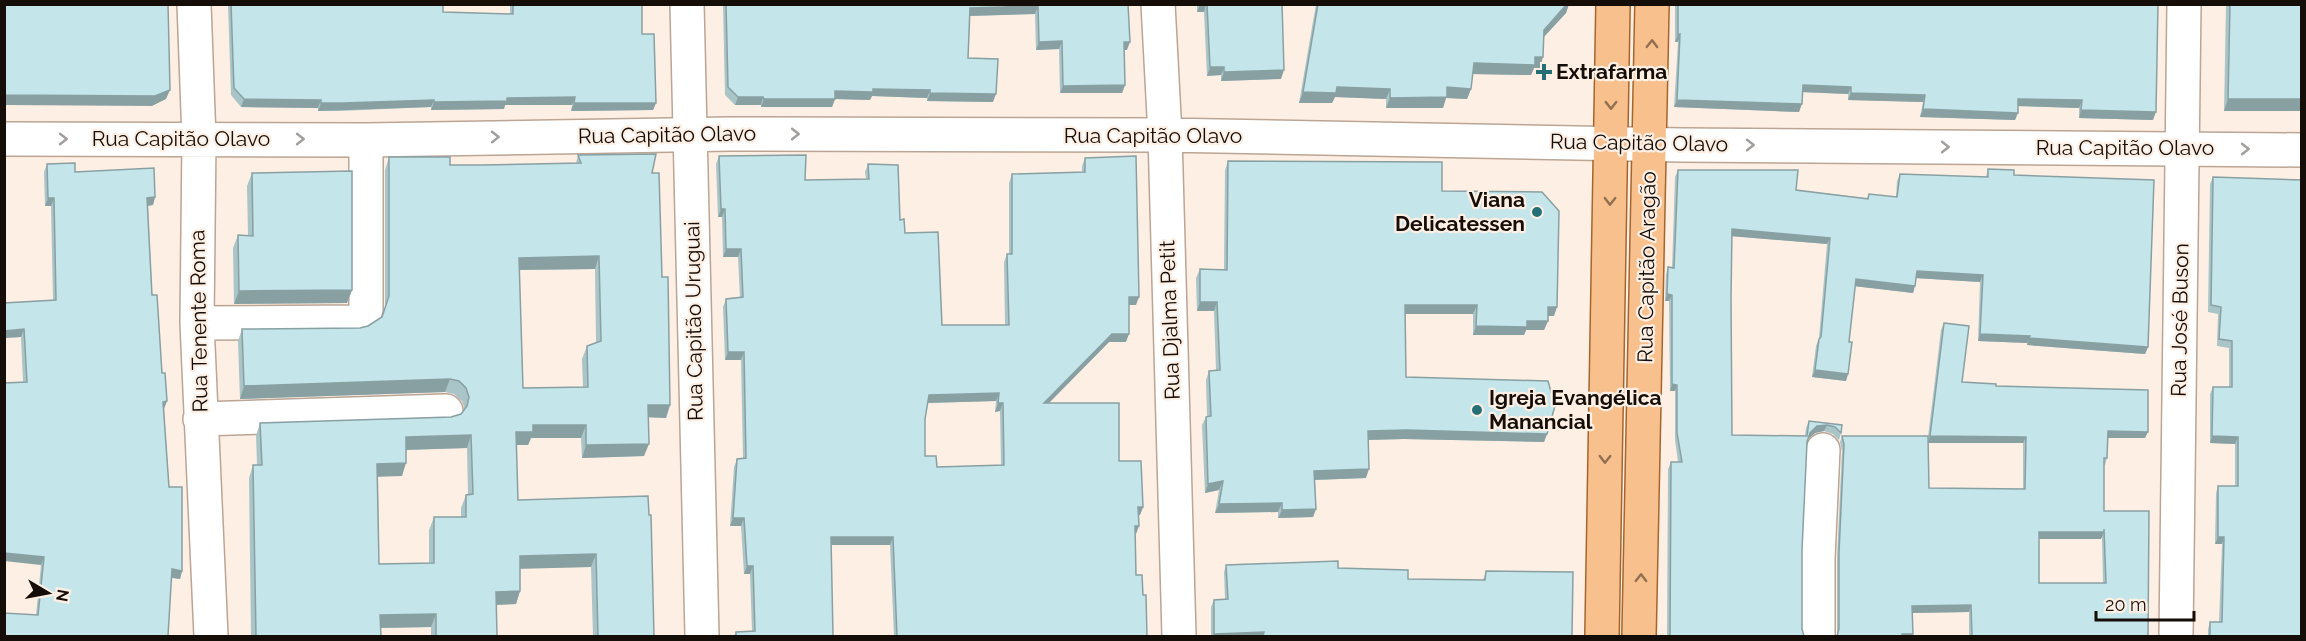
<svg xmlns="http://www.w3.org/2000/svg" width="2306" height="641" font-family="Raleway,sans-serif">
<rect width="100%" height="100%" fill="#feefe4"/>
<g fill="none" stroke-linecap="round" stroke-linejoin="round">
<defs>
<path id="minor" d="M 194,4 L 199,139 L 197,323 L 211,636
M 687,4 L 702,636
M 1158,4 L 1165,135 L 1179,636
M 4,139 L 366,140 L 730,134 L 1165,135 L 1682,145 L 2302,150
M 197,323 L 355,322 L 363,318 L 366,309 L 366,140
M 200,419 L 446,411
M 1818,636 L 1818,558 L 1823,450
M 2176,636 L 2184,4"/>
<path id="major" d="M 1602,636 L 1613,4
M 1639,636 L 1652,4"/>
</defs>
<use href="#minor" stroke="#bba594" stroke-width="36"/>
<use href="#major" stroke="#a5662d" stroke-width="36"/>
<use href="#minor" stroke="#fff" stroke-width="33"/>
<use href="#major" stroke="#f8c08d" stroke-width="33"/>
</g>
<path fill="#a9c5c8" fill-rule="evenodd" d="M 228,4 L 443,4 L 443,12 L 510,14 L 510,4 L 642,4 L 642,34 L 656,103 L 653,110 L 571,111 L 572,105 L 505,105 L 504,109 L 431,110 L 431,107 L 340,111 L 318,111 L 318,108 L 241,107 L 231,95 Z
M 723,4 L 1128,4 L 1127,50 L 1124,50 L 1125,85 L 1122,93 L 1060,93 L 1059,49 L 1036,50 L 1035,14 L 970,16 L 968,58 L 993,102 L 927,101 L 927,98 L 872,96 L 870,100 L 835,99 L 832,107 L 761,107 L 761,105 L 735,105 L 725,95 Z
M 1197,4 L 1282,4 L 1281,79 L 1221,81 L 1221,75 L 1207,76 L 1204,12 L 1197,12 Z
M 1316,4 L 1569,4 L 1566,13 L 1544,37 L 1540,68 L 1534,68 L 1531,75 L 1473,74 L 1471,89 L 1467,99 L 1446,98 L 1443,108 L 1386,108 L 1386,99 L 1335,97 L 1332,103 L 1299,103 Z
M 1675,4 L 2158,4 L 2153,120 L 2079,118 L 2079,108 L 2018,106 L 2015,120 L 1920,117 L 1923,102 L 1848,100 L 1848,94 L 1802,92 L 1799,112 L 1674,107 L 1678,42 L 1675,42 Z
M 2226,4 L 2301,4 L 2301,111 L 2224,111 Z
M 578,155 L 652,173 L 662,277 L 670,405 L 666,418 L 648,417 L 644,456 L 582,458 L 581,438 L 531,438 L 528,445 L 516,445 L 518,500 L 648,496 L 654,636 L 593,636 L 591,567 L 520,568 L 520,591 L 516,604 L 497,605 L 497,636 L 431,636 L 431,627 L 380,628 L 381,636 L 251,636 L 249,478 L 253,465 L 257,465 L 256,436 L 260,423 L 451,417 L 461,414 L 465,410 L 462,401 L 454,394 L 445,392 L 240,399 L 238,341 L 242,329 L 360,328 L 368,326 L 382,317 L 385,309 L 385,170 L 389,157 L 450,165 L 482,165 L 576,163 ZM 595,269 L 596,342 L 587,346 L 582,359 L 583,387 L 523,388 L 519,270 ZM 467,448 L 468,495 L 466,495 L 461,508 L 461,517 L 434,517 L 429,530 L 429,563 L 379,564 L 378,476 L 402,476 L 406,450 Z
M 719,156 L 805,180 L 866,179 L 865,172 L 868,164 L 900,220 L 942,325 L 1005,325 L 1004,262 L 1007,254 L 1009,254 L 1009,183 L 1012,174 L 1082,172 L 1082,166 L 1085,158 L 1136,305 L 1129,305 L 1126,342 L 1109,342 L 1049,403 L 1119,461 L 1143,507 L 1140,515 L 1138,515 L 1136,534 L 1135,534 L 1136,575 L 1143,595 L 894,636 L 890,545 L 831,545 L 833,636 L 734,636 L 736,632 L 752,631 L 750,574 L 744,574 L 741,526 L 730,526 L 734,467 L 737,459 L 743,458 L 741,360 L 725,360 L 723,307 L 726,299 L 740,298 L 738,257 L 723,257 L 722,217 L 718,217 L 716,164 ZM 996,401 L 995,412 L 1000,411 L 1001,465 L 937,467 L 925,456 L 925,419 L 927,403 Z
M 1228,161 L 1442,191 L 1554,316 L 1548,316 L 1548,321 L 1544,330 L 1526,330 L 1524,335 L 1473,335 L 1473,314 L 1405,314 L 1406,377 L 1547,434 L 1544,442 L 1404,439 L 1368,440 L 1366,478 L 1315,480 L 1316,509 L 1313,517 L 1278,518 L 1278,512 L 1215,513 L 1219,490 L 1205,493 L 1202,425 L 1206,417 L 1207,416 L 1206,380 L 1209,371 L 1216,370 L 1214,311 L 1197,311 L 1196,278 L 1200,269 L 1224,270 L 1225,170 Z
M 47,164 L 75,172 L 155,197 L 153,205 L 148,206 L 152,295 L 164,409 L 169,487 L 182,571 L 180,579 L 171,578 L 168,636 L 36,615 L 41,565 L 23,382 L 21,337 L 4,338 L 4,303 L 53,300 L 51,206 L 45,206 L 44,172 Z
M 1988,169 L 2014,175 L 2148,347 L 2145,354 L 2027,345 L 2027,343 L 1978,341 L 1980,282 L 1916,278 L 1913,293 L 1855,286 L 1849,342 L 1848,374 L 1846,381 L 1812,377 L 1816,346 L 1819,338 L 1827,244 L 1732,236 L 1731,298 L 1732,435 L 1805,436 L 1806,428 L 1809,421 L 1842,425 L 1841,433 L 1839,440 L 1833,434 L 1824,431 L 1815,433 L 1808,439 L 1807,442 L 1802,550 L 1802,629 L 1804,636 L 1667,636 L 1668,469 L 1671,462 L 1678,462 L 1675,440 L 1675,391 L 1670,391 L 1669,301 L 1665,301 L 1666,274 L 1668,267 L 1672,268 L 1675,177 L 1678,170 L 1796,190 L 1867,198 L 1869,194 L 1896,197 L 1897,181 L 1900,174 L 1986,177 Z
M 252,173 L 352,290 L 347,303 L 234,304 L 233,248 L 238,235 L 248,236 L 247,186 Z
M 2213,177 L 2301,636 L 2208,636 L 2208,629 L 2210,622 L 2219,622 L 2222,544 L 2215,544 L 2216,493 L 2218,486 L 2235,486 L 2235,444 L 2210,443 L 2210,394 L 2213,387 L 2229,387 L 2229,348 L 2217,346 L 2218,314 L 2208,312 L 2210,184 Z
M 1944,323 L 1962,382 L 1996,386 L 2145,438 L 2108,438 L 2107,458 L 2105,465 L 2104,465 L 2104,511 L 2148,636 L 1969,636 L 1969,612 L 1912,613 L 1913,634 L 1912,636 L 1837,636 L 1837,558 L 1842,451 L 1840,442 L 1842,436 L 1928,437 L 1941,330 ZM 1928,443 L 2023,443 L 2023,489 L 1929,488 ZM 2039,539 L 2102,538 L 2103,583 L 2039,583 Z
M 1226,565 L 1338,568 L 1408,579 L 1483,580 L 1486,571 L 1572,636 L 1211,636 L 1211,607 L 1214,600 L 1225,599 L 1224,572 Z"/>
<path fill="#89a0a3" d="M 1200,4 L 1206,4 L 1204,12 L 1197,12 Z
M 1567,4 L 1569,4 L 1566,13 L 1540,41 L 1544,30 Z
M 1038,6 L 1035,14 L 967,16 L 970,8 Z
M 1680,34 L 1678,42 L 1675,42 L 1678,35 Z
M 1062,41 L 1059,49 L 1036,50 L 1039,42 Z
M 1124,42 L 1130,42 L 1127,50 L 1121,50 Z
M 1535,57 L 1543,57 L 1540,68 L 1534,68 L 1531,75 L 1470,74 L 1474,63 Z
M 1210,67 L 1224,67 L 1221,75 L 1207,76 Z
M 1284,70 L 1281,79 L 1221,81 L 1224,72 Z
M 1125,85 L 1122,93 L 1060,93 L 1063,86 Z
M 1803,85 L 1851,87 L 1848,94 L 1800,92 Z
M 1337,87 L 1390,89 L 1386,99 L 1335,97 L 1332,103 L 1299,103 L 1303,92 Z
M 1447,87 L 1471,89 L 1467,99 L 1446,98 L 1443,108 L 1386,108 L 1390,98 Z
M 873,89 L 930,90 L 927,98 L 872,96 L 870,100 L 835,99 L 832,107 L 761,107 L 764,99 L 835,91 Z
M 170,90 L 166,99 L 152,106 L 4,105 L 4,95 Z
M 930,93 L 996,94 L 993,102 L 927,101 Z
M 1851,93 L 1925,95 L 1923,102 L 1848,100 Z
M 575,97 L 572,105 L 505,105 L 504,109 L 431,110 L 434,102 L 507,98 Z
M 738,97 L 763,97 L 761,105 L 735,105 Z
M 244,99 L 321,100 L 318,108 L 241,107 Z
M 2018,99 L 2082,100 L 2079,108 L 2015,106 Z
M 2228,99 L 2301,99 L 2301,111 L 2224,111 Z
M 434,100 L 431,107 L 318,111 L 321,103 Z
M 1677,100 L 1802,104 L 1799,112 L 1674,107 Z
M 574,103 L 656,103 L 653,110 L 571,111 Z
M 1923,109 L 2018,113 L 2015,120 L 1920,117 Z
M 2081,110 L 2156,112 L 2153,120 L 2079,118 Z
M 155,197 L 153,205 L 144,206 L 147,198 Z
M 48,198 L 54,198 L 51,206 L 45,206 Z
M 721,209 L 725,209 L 722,217 L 718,217 Z
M 1732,229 L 1830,238 L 1827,244 L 1729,236 Z
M 726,249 L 741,249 L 738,257 L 723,257 Z
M 599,256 L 595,269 L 514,270 L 519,258 Z
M 1917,271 L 1983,275 L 1980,282 L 1914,278 Z
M 1856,279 L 1915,286 L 1913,293 L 1853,286 Z
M 352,290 L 347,303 L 234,304 L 239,291 Z
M 1667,294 L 1672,295 L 1669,301 L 1665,301 Z
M 1129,297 L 1139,297 L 1136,305 L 1126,305 Z
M 1200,302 L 1217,302 L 1214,311 L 1197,311 Z
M 1405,305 L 1477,305 L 1473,314 L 1402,314 Z
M 1548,307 L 1557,307 L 1554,316 L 1545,316 Z
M 1527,321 L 1548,321 L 1544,330 L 1526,330 L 1524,335 L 1473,335 L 1476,326 Z
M 24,329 L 21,337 L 4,338 L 4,331 Z
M 1112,334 L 1129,334 L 1126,342 L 1109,342 L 1041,411 L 1044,403 Z
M 1980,334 L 2030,336 L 2027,343 L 1978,341 Z
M 2029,338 L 2148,347 L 2145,354 L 2027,345 Z
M 728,352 L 744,352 L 741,360 L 725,360 Z
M 1815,370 L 1848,374 L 1846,381 L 1812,377 Z
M 450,379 L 445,392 L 240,399 L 244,386 Z
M 1672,384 L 1677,385 L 1675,391 L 1670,391 Z
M 999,393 L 996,401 L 926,403 L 929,395 Z
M 167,401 L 164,409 L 160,410 L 163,402 Z
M 998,403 L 1003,403 L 1000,411 L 995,412 Z
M 648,405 L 670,405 L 666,418 L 643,417 Z
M 533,425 L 586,425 L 581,438 L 531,438 L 528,445 L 511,445 L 516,432 Z
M 1827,425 L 1824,431 L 1815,433 L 1808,439 L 1810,433 L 1817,426 Z
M 1407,430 L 1547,434 L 1544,442 L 1404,439 L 1364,440 L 1368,431 Z
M 2108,431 L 2148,432 L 2145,438 L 2105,438 Z
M 471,435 L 467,448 L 401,450 L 406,437 Z
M 1930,436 L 2026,437 L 2023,443 L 1928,443 Z
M 2212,436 L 2238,437 L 2235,444 L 2210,443 Z
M 649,444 L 644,456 L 582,458 L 586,445 Z
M 406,463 L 402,476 L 373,477 L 377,464 Z
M 1369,469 L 1366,478 L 1311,480 L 1314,471 Z
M 1223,481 L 1219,490 L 1205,493 L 1208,484 Z
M 1282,503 L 1278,512 L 1215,513 L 1219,504 Z
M 1138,507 L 1143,507 L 1140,515 L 1135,515 Z
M 1316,509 L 1313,517 L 1278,518 L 1282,510 Z
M 733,518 L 744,518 L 741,526 L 730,526 Z
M 1135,526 L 1139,526 L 1136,534 L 1132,534 Z
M 2039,532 L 2104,532 L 2101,539 L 2037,539 Z
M 831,537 L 893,537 L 890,545 L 828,545 Z
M 2218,537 L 2224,537 L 2222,544 L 2215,544 Z
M 4,553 L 44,557 L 41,565 L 4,561 Z
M 596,554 L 591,567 L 515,569 L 520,556 Z
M 747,566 L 753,566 L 750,574 L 744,574 Z
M 172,569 L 182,571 L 180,579 L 169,577 Z
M 520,591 L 516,604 L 492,605 L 496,592 Z
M 1971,605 L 1969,612 L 1910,613 L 1912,606 Z
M 436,614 L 431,627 L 375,628 L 380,615 Z
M 1264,632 L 1262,636 L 1213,636 L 1214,634 Z
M 1902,634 L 1913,634 L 1912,636 L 1901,636 Z"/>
<path fill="#c4e5e9" stroke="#89a0a3" stroke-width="1.5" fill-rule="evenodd" d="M 4,4 L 168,4 L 170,90 L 155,96 L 4,95 Z
M 231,4 L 443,4 L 443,12 L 513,14 L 513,4 L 642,4 L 642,34 L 654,34 L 656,103 L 574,103 L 575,97 L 507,98 L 507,101 L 434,102 L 434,100 L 343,103 L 321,103 L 321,100 L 244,99 L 234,88 Z
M 726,4 L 1128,4 L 1130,42 L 1124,42 L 1125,85 L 1063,86 L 1062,41 L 1039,42 L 1038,6 L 970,8 L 968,58 L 998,59 L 996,94 L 930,93 L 930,90 L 873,89 L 873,92 L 835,91 L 835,99 L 764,99 L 763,97 L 738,97 L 728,87 Z
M 1207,4 L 1282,4 L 1284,70 L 1224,72 L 1224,67 L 1210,67 Z
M 1318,4 L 1567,4 L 1544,30 L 1543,57 L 1535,57 L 1535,65 L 1474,63 L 1471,89 L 1447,87 L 1447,97 L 1390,98 L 1390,89 L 1337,87 L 1336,93 L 1303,92 Z
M 1678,4 L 2158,4 L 2156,112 L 2081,110 L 2082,100 L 2018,99 L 2018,113 L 1923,109 L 1925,95 L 1851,93 L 1851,87 L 1803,85 L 1802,104 L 1677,100 L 1680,34 L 1678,35 Z
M 2230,4 L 2301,4 L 2301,99 L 2228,99 Z
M 656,154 L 652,173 L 659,173 L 662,277 L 668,277 L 670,405 L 648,405 L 649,444 L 586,445 L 586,425 L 533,425 L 533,432 L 516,432 L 518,500 L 648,496 L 649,515 L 651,515 L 654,636 L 598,636 L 596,554 L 520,556 L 520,591 L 496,592 L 497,636 L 436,636 L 436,614 L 380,615 L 381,636 L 256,636 L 253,465 L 262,465 L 260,423 L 451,417 L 461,414 L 467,406 L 469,397 L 466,388 L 459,381 L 450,379 L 244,386 L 242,329 L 360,328 L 368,326 L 382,317 L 389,296 L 389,157 L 450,157 L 450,165 L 482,165 L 581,163 L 578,155 ZM 599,256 L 601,341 L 587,346 L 588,387 L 523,388 L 519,258 ZM 471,435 L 473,494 L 466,495 L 466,517 L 434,517 L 434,563 L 379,564 L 377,464 L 406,463 L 406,437 Z
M 806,155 L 805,180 L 869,179 L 868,164 L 898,165 L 900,220 L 904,219 L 905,233 L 938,232 L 942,325 L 1009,325 L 1007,254 L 1012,254 L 1012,174 L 1085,172 L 1085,158 L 1136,156 L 1139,297 L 1129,297 L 1129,334 L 1112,334 L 1044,403 L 1119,403 L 1119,461 L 1141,461 L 1143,507 L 1138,507 L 1139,526 L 1135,526 L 1136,575 L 1142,575 L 1143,595 L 1146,595 L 1147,636 L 893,636 L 897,636 L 893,537 L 831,537 L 833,636 L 736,636 L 736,632 L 755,631 L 753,566 L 747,566 L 744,518 L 733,518 L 737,459 L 746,458 L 744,352 L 728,352 L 726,299 L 743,297 L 741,249 L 726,249 L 725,209 L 721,209 L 719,156 ZM 999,393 L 998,403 L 1003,403 L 1004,465 L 937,467 L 936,456 L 925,456 L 925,419 L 929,395 Z
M 1228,161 L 1442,162 L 1442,191 L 1542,192 L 1559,211 L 1557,307 L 1548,307 L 1548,321 L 1527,321 L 1527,327 L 1476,326 L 1477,305 L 1405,305 L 1406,377 L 1548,381 L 1555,406 L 1547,434 L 1407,430 L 1368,431 L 1369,469 L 1314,471 L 1316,509 L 1282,510 L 1282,503 L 1219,504 L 1223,481 L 1208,484 L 1206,417 L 1211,416 L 1209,371 L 1220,370 L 1217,302 L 1200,302 L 1200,269 L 1227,270 Z
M 75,163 L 75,172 L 154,168 L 155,197 L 147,198 L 152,295 L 157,295 L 162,373 L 165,373 L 167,401 L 163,402 L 169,487 L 182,487 L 182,571 L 172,569 L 168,636 L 4,636 L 4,613 L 38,615 L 44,557 L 4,553 L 4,383 L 27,382 L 24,329 L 4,331 L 4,303 L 56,300 L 54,198 L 48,198 L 47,164 Z
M 1988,169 L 2014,170 L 2014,175 L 2154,180 L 2148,347 L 2029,338 L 2030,336 L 1980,334 L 1983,275 L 1917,271 L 1915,286 L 1856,279 L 1849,342 L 1852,342 L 1848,374 L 1815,370 L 1819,339 L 1821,337 L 1830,238 L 1732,229 L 1731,298 L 1732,435 L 1807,436 L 1809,421 L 1842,425 L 1841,433 L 1835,427 L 1827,425 L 1817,426 L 1810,433 L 1807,442 L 1802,550 L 1802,629 L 1804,636 L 1670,636 L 1671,462 L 1682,462 L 1677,433 L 1677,385 L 1672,384 L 1672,295 L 1667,294 L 1668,267 L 1674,268 L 1678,170 L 1798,170 L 1796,190 L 1868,199 L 1869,194 L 1897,197 L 1900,174 L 1988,177 Z
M 352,171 L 352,290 L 239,291 L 238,235 L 253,236 L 252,173 Z
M 2213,177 L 2301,180 L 2301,636 L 2210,636 L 2210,622 L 2222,622 L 2224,537 L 2218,537 L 2218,486 L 2238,486 L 2238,437 L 2212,436 L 2213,387 L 2232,387 L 2232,341 L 2219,339 L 2221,307 L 2211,305 Z
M 1944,323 L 1969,326 L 1962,382 L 1996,384 L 1996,386 L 2148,390 L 2148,432 L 2108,431 L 2107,458 L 2104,458 L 2104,511 L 2149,511 L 2148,636 L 1972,636 L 1971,605 L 1912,606 L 1913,634 L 1902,634 L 1902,636 L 1837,636 L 1839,629 L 1839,552 L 1844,444 L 1842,436 L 1928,436 L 1929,488 L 2025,489 L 2026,437 L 1930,436 ZM 2104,529 L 2106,583 L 2039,583 L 2039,532 L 2104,532 Z
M 1338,561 L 1338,568 L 1408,570 L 1408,579 L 1485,580 L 1486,571 L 1573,572 L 1572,636 L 1263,636 L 1264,632 L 1214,634 L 1214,600 L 1228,599 L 1226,565 Z"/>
<defs><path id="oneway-chevron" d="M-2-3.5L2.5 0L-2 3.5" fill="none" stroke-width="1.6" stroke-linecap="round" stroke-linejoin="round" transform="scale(1.5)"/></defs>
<g stroke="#926f51">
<use href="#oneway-chevron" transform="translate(1652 44) rotate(-89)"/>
<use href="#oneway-chevron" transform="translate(1611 105) rotate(90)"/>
<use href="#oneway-chevron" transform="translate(1610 201) rotate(91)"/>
<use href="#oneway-chevron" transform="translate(1605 459) rotate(91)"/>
<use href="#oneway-chevron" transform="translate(1641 578) rotate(-89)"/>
</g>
<g stroke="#a19e9c">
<use href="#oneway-chevron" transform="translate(795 134)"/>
<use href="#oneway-chevron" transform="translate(495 137) rotate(-1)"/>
<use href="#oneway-chevron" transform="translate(63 139)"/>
<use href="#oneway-chevron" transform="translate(300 139)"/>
<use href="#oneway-chevron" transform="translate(1750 145)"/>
<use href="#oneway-chevron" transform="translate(1945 147)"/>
<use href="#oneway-chevron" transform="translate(2245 149)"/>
</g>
<g fill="#256f77" stroke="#feefe4" stroke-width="2">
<path d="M1541 63h6v6h6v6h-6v6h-6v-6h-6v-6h6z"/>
<circle cx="1537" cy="212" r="6"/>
<circle cx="1477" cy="410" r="6"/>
</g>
<g text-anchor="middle" stroke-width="4.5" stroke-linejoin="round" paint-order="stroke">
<g font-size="21" font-weight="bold" fill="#150d07" stroke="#feefe4" text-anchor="start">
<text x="1556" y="79">Extrafarma</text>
<text x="1525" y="207" text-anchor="end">Viana<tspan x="1525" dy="24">Delicatessen</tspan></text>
<text x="1489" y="405">Igreja Evangélica<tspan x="1489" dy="24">Manancial</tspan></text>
</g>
<g font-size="21" fill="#150d07" stroke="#feefe4">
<text transform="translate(667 135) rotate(-1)" y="7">Rua Capitão Olavo</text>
<text x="1153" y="143">Rua Capitão Olavo</text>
<text x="181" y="146">Rua Capitão Olavo</text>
<text transform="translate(1639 143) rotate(1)" y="7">Rua Capitão Olavo</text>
<text x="2125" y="155">Rua Capitão Olavo</text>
<text transform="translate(1647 267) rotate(-89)" y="7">Rua Capitão Aragão</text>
<text transform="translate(1170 320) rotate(-92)" y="7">Rua Djalma Petit</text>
<text transform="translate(2180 320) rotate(-89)" y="7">Rua José Buson</text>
<text transform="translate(199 321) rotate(-91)" y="7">Rua Tenente Roma</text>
<text transform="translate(694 321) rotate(-91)" y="7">Rua Capitão Uruguai</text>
</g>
</g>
<rect width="2306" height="641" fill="none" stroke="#150d07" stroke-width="12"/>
<g transform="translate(48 593) rotate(100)" stroke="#feefe4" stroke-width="4.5" paint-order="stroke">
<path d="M0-4.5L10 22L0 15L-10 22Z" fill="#150d07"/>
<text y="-9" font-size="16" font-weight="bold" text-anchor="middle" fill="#150d07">N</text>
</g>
<path d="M2096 611v9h98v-9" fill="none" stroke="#150d07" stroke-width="3"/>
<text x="2105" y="611" font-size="18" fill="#150d07" stroke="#feefe4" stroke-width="4.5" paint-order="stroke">20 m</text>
</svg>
